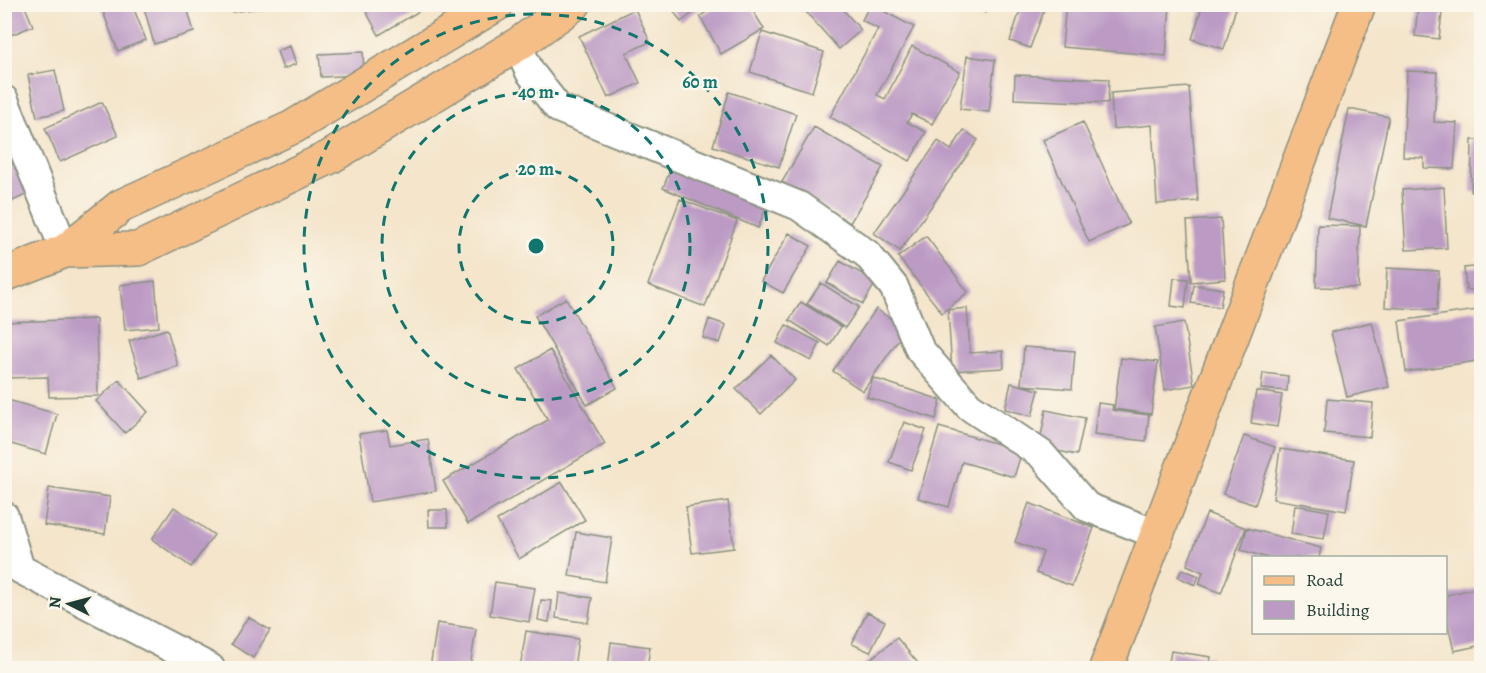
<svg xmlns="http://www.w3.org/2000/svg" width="1486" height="673" font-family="Alegreya,serif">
<rect width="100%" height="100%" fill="#fbf7ec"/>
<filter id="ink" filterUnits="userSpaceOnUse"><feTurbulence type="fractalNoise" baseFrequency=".0167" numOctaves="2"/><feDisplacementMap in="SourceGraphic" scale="12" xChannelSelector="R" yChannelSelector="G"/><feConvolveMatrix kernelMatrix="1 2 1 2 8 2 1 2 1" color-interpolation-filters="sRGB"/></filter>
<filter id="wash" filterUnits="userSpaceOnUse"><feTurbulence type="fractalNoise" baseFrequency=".008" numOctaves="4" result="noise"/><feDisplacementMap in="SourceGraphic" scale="24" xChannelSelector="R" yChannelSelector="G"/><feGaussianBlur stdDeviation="1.35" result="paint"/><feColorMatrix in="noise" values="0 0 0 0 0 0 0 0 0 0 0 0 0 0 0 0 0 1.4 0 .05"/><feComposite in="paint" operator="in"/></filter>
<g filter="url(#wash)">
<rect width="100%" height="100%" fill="#f4e5cb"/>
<g id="blocks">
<path fill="#bb9ac4" d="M 8,4 L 24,4 L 33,26 L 6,37 L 4,6 Z
M 100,4 L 132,4 L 146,40 L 118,51 Z
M 143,4 L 186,4 L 194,32 L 154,44 Z
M 232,4 L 273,4 L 273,6 L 233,12 Z
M 362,4 L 431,4 L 379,35 Z
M 669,4 L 704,4 L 681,22 Z
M 719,4 L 749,4 L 764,29 L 721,54 L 700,16 Z
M 799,4 L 838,4 L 861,30 L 839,49 Z
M 870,4 L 914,27 L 877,95 L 885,99 L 912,46 L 960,72 L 932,124 L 912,114 L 907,122 L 926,132 L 910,161 L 830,117 L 878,29 L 862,20 Z
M 962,4 L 989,4 L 986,13 Z
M 1066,4 L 1170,6 L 1166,56 L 1062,47 Z
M 1203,4 L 1237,4 L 1224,49 L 1192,39 Z
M 1418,4 L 1443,4 L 1439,39 L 1415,36 Z
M 1022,5 L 1046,5 L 1030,48 L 1010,41 Z
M 635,9 L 650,42 L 626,53 L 640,83 L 608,98 L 579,36 Z
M 762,32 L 824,52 L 812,92 L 750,72 Z
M 290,46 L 296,64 L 283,69 L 277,51 Z
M 363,52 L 364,75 L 321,77 L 319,54 Z
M 967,56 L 995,60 L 989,112 L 960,109 Z
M 55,70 L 64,111 L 37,117 L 28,75 Z
M 1407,71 L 1437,72 L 1434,122 L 1457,123 L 1454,169 L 1424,168 L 1424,158 L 1403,157 Z
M 1015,75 L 1109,79 L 1108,103 L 1014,99 Z
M 1189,87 L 1198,201 L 1157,204 L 1152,125 L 1113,129 L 1111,93 Z
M 729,92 L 796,114 L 779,167 L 713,146 Z
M 102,102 L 118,136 L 60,162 L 45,128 Z
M 1349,109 L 1389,117 L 1366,226 L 1327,218 Z
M 1083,122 L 1129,224 L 1089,242 L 1043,140 Z
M 814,127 L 883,167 L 850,223 L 782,182 Z
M 964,130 L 978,140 L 900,251 L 874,233 L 938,141 L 951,150 Z
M 1472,140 L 1482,140 L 1482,192 L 1471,192 Z
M 16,161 L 30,193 L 4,205 L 4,167 Z
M 671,168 L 766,208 L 758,228 L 663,188 Z
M 1444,187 L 1447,248 L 1406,250 L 1402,190 Z
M 680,199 L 737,221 L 705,307 L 648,285 Z
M 1221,219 L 1225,279 L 1191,282 L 1187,221 Z
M 1318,225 L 1360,226 L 1358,288 L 1316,287 Z
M 789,233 L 811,246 L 783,293 L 761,281 Z
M 926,236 L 968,292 L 942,313 L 898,257 Z
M 840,261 L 876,282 L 863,304 L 827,283 Z
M 1482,266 L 1482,289 L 1466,290 L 1464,268 Z
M 1387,268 L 1439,271 L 1437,310 L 1385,307 Z
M 1174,278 L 1188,279 L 1185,308 L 1171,306 Z
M 155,281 L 159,327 L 125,330 L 120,285 Z
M 821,283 L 859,307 L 845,328 L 807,304 Z
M 1194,285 L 1223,289 L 1220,307 L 1191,303 Z
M 566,298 L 617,388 L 587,405 L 535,316 Z
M 801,302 L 841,327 L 829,346 L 789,320 Z
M 967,308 L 970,353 L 1003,351 L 1004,368 L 952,371 L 948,310 Z
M 876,309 L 906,329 L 863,391 L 833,371 Z
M 1477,310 L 1482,360 L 1406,372 L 1399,321 Z
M 96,319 L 98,396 L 49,397 L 48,377 L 4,378 L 4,322 Z
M 709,319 L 726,325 L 720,343 L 703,338 Z
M 1184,322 L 1194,385 L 1165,390 L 1155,327 Z
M 1372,322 L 1389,387 L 1347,397 L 1331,332 Z
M 786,325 L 820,343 L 811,361 L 777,343 Z
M 167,329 L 178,366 L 141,378 L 129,341 Z
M 1024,347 L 1075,351 L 1072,389 L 1021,385 Z
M 550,350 L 605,444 L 468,524 L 443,481 L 548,420 L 518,369 Z
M 771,355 L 795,380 L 761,414 L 736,389 Z
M 1121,358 L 1158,362 L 1151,414 L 1114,409 Z
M 1263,373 L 1288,376 L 1287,391 L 1261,389 Z
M 873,378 L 941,400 L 936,419 L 867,397 Z
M 119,380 L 148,412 L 125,433 L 96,401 Z
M 1011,383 L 1039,390 L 1032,416 L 1005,409 Z
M 1256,391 L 1282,395 L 1277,427 L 1251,423 Z
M 4,399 L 57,414 L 46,454 L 4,442 Z
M 1327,399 L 1373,403 L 1370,437 L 1324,433 Z
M 1098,403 L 1113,405 L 1112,410 L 1149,415 L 1146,441 L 1094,435 Z
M 1046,410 L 1085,418 L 1077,455 L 1039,447 Z
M 904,422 L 926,430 L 911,470 L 889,462 Z
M 939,427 L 1022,451 L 1014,477 L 962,462 L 949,507 L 918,498 Z
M 387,430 L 390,445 L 428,439 L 436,491 L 370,502 L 359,434 Z
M 1244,436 L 1275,447 L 1255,505 L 1223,494 Z
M 1280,449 L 1354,460 L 1346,511 L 1273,499 Z
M 562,482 L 585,520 L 519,559 L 497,520 Z
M 49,488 L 110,497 L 105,534 L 44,525 Z
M 728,501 L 734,548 L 692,553 L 686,507 Z
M 1029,503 L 1094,528 L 1072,586 L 1036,573 L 1043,552 L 1015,542 Z
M 1295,505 L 1329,511 L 1324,539 L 1291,534 Z
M 174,507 L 214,535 L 191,567 L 152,539 Z
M 428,510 L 447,510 L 448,527 L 429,527 Z
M 1207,513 L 1246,528 L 1221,593 L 1199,584 L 1203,572 L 1187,565 Z
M 1247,528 L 1321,548 L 1319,558 L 1268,558 L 1241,550 Z
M 576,532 L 612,538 L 605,582 L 569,576 Z
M 1182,569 L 1199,576 L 1195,585 L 1178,577 Z
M 495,582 L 535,588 L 529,622 L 490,615 Z
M 1482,587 L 1482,645 L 1454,651 L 1446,616 L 1446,595 Z
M 559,593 L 592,598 L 588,623 L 556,618 Z
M 541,600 L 552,601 L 549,622 L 538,620 Z
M 867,612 L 885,621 L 870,652 L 852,644 Z
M 248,617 L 270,630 L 253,658 L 231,644 Z
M 437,623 L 476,629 L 470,668 L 430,668 Z
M 526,631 L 578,639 L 574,668 L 520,668 Z
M 897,638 L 922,668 L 859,668 Z
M 611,642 L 650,647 L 647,668 L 608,668 Z
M 1171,651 L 1211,657 L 1209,668 L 1168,668 Z"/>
</g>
</g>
<g filter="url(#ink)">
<use href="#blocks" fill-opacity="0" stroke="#8a9180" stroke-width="1.5"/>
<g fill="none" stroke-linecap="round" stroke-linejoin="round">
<defs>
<path id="minor" d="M 517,45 L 530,72 L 558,108 L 799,206 L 867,254 L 894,287 L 920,350 L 969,406 L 1041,454 L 1087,507 L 1156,534
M 4,100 L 65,251
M 4,516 L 20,569 L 210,668"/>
<path id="major" d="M 65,251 L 138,249 L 330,157 L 517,45 L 574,4
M 4,275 L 65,251 L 121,206 L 293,127 L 497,4
M 1106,668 L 1359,4"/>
</defs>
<use href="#minor" stroke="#8a9180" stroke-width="32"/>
<use href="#major" stroke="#8a9180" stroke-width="36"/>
<use href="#minor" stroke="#fff" stroke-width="28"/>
<use href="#major" stroke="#f6be87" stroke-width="33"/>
</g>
</g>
<g fill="none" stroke="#0f766e" stroke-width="3" stroke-dasharray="10 8">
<circle cx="536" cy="246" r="77"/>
<circle cx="536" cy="246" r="154"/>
<circle cx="536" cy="246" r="232"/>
</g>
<circle cx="536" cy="246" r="9" fill="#0f766e" stroke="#fbf7ec" stroke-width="3"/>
<g font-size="18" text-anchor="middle" font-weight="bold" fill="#0f766e" stroke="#fbf7ec" stroke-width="5" stroke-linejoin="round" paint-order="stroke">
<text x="700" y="88">60 m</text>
<text x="536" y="98">40 m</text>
<text x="536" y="175">20 m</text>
</g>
<rect width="1486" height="673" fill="none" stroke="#fbf7ec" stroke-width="24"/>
<rect x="1252" y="556" width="195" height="78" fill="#fbf7ec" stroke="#a3ada2" stroke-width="1.5"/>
<rect x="1264" y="576" width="30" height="9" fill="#f6be87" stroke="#a3ada2" stroke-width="1.5"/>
<text x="1306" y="586" font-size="18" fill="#1f3d34">Road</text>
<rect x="1264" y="601" width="30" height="18" fill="#bb9ac4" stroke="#a3ada2" stroke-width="1.5"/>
<text x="1306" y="616" font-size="18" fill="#1f3d34">Building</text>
<g transform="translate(69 604) rotate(276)" stroke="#fbf7ec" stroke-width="4.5" paint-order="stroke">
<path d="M0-4.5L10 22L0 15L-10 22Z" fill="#1f3d34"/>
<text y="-9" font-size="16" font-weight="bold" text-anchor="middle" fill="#1f3d34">N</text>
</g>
</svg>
